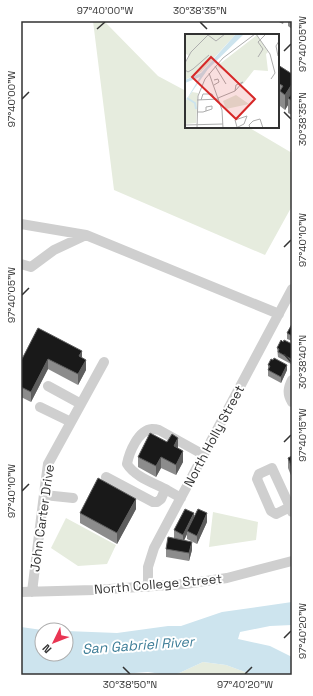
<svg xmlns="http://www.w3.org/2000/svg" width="313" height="696" font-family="'Space Grotesk',sans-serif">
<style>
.green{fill:#e6ecde}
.water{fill:#cde4ee}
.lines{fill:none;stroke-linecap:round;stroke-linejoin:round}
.minor{stroke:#cfcfcf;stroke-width:10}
.wall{fill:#8c8c8c}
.shaded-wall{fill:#5e5e5e}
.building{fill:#191919;stroke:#5e5e5e}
.ticks{fill:none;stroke:#323232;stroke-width:1.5}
.labels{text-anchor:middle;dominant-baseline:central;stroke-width:4;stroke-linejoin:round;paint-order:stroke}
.street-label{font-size:13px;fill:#323232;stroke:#fff}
.water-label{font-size:14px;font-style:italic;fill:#3d7d97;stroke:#fff}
.inset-river{fill:none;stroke:#cde4ee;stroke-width:2}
.inset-road{fill:none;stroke:#adadad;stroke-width:1}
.view{fill:#d62828;fill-opacity:0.15;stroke:#d62828;stroke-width:2}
.inset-edge{fill:none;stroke:#323232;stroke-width:2}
.neatline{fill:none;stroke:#323232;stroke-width:1.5}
.ticks-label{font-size:10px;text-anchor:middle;fill:#323232}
</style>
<rect width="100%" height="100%" fill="#fff"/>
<path class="green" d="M93,21H104L158,76L186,91V127H248L292,153V206L265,255L114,190Z
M213,512L258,522L256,540L209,547Z
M66,518L116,545L107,564L78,566L51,548Z
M203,662L226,665L253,675H175Z"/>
<path class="water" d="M292,602V625L270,626L240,632L238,639L270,646L292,657V675H253L226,665L203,662L175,675H168L148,672L107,675H21V627L42,630V654H66V631L117,633L168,626H181L222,612Z"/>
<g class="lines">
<path class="minor" d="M21,224L86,235L279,314
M21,264L31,267L54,250L86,235
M292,380C288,388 287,394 292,402
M48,386L81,404
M40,407L71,422
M106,477L153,502H157L161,499L164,492L167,490L181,498
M167,490C154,483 135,477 127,464C129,453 138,430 152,429C154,429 156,429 159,430L204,455
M44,495L73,498
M290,507L276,514L271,511L257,479L259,474L272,468L290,507L292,512
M148,587V567L154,548L292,289
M21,592L94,590L185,584L227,578L265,568L292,561
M32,592L45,486L48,464L104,362"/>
</g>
<path class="wall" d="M277,21H284L283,24Z
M287,21H292V29L288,26V22Z
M278,65L292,74V115L288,113V105L285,110L280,106V99L278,98Z
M292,324V341L287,339V333Z
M38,328L82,358L86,370L78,385L48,369L31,402L21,397V361Z
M283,342L292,344V362L291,364L278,357L277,348Z
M273,360L287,370L281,383L268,376V365Z
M178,448L183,462L176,475L161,468L156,477L138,467V457Z
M292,456V478L288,468V458Z
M136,509L117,544L80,523V513Z
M194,518L207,522L197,544L187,539V534L184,540L192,550L189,561L166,557V549L174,538V530Z"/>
<path class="shaded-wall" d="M292,84V99L288,98V105L285,110V95Z
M82,351V361L79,356Z
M292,356V362L291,364V359Z
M48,359V369L31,402V392Z
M86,360V370L78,385V374Z
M287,365V370L281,383V377Z
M178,438V448L174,457V446Z
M183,451V462L176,475V465Z
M161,457V468L156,477V466Z
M136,499V509L117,544V533Z
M194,513V521L187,531V534L183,543V535Z
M207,513V522L197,544V536Z
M192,542V550L189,561V553Z"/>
<path class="building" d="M278,65L292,74V84L285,95L280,91L283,86L278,83Z
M292,93V101L288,98Z
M292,324V336L287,333Z
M38,328L82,351L79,356L86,360L78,374L48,359L31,392L21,387V361Z
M281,340L283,342L284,340L292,344V356L291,359L278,352L279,349L277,348Z
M274,358L287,365L281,377L268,370L270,366L268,365L271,359L273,360Z
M150,433L167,442L172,434L178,438L174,446L183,451L176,465L161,457L156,466L138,457Z
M292,456V468L288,458Z
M98,478L136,499L117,533L80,513Z
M185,509L194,513L183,535L174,530Z
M198,509L207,513L197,536L187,531Z
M168,537L192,542L189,553L166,549Z"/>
<path class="ticks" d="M200,22L207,29M97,29L105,22M284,51L291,44M22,99L29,92M284,112L291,119M284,247L291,240M22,295L29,288M284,354L291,362M284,442L291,435M22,491L29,484M284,638L291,631M123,667L130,674M245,674L252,667"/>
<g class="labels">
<g class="street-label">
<text transform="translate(214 436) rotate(-62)">North Holly Street</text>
<text transform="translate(42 518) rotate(-82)">John Carter Drive</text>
<text transform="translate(158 584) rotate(-5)">North College Street</text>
</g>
<g class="water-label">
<text transform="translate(138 645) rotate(-4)">San Gabriel River</text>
</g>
</g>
<g transform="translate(185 34)">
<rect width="94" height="94" fill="#fff"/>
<path d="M0,0H51L16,38L0,46V30L4,22L0,19ZM72,1L83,18L81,20L83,37L69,36L58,50L32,32ZM7,58L13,59L11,89L0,90V68ZM51,61L64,70L41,75L38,67Z" fill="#e6ecde"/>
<path d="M51,0H59L23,35L0,68L15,43L0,49V46L16,39Z" fill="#cde4ee"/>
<path class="inset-river" d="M2,64L10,69L11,75"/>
<path class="inset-road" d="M71,0L85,20L90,39L86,45M23,1L31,7L40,0M93,22L91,12L94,7M73,23L78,15L73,8L81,0M0,29L6,18L24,0M30,32L41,50M0,36L3,38L8,35L24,21M24,39L37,76L38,94M29,46L33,45L34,48L29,51M33,64L50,57L58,48L51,51L50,57M12,66L34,65M16,66L18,60H27L30,66M12,78H18L27,75V72L21,73V77M0,91L38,90M12,94L13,62L20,45L38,24L70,0M51,94L59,90L62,82L50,86L52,93M65,94L64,91L68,87L75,85L78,94"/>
<path class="view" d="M26,23L70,65L51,85L7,43Z"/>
<rect width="94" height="94" class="inset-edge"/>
</g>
<rect width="313" height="696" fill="none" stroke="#ffffff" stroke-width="44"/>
<g transform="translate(54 642) rotate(227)"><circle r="19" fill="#ffffff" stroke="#adadad"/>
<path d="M0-3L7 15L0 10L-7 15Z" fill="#e93553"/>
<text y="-6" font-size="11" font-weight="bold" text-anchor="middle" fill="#323232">N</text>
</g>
<rect x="22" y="22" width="269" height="652" class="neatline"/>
<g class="ticks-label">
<text x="105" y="14">97°40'00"W</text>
<text x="200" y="14">30°38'35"N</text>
<text transform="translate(302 44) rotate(-90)" y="4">97°40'05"W</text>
<text transform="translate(11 99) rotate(-90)" y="4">97°40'00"W</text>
<text transform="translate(302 119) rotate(-90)" y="4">30°38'35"N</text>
<text transform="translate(302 240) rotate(-90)" y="4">97°40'10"W</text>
<text transform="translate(11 295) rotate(-90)" y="4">97°40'05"W</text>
<text transform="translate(302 362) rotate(-90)" y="4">30°38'40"N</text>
<text transform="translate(302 435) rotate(-90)" y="4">97°40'15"W</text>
<text transform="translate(11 491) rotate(-90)" y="4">97°40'10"W</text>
<text transform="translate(302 631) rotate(-90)" y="4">97°40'20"W</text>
<text x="130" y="688">30°38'50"N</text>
<text x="245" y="688">97°40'20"W</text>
</g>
</svg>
